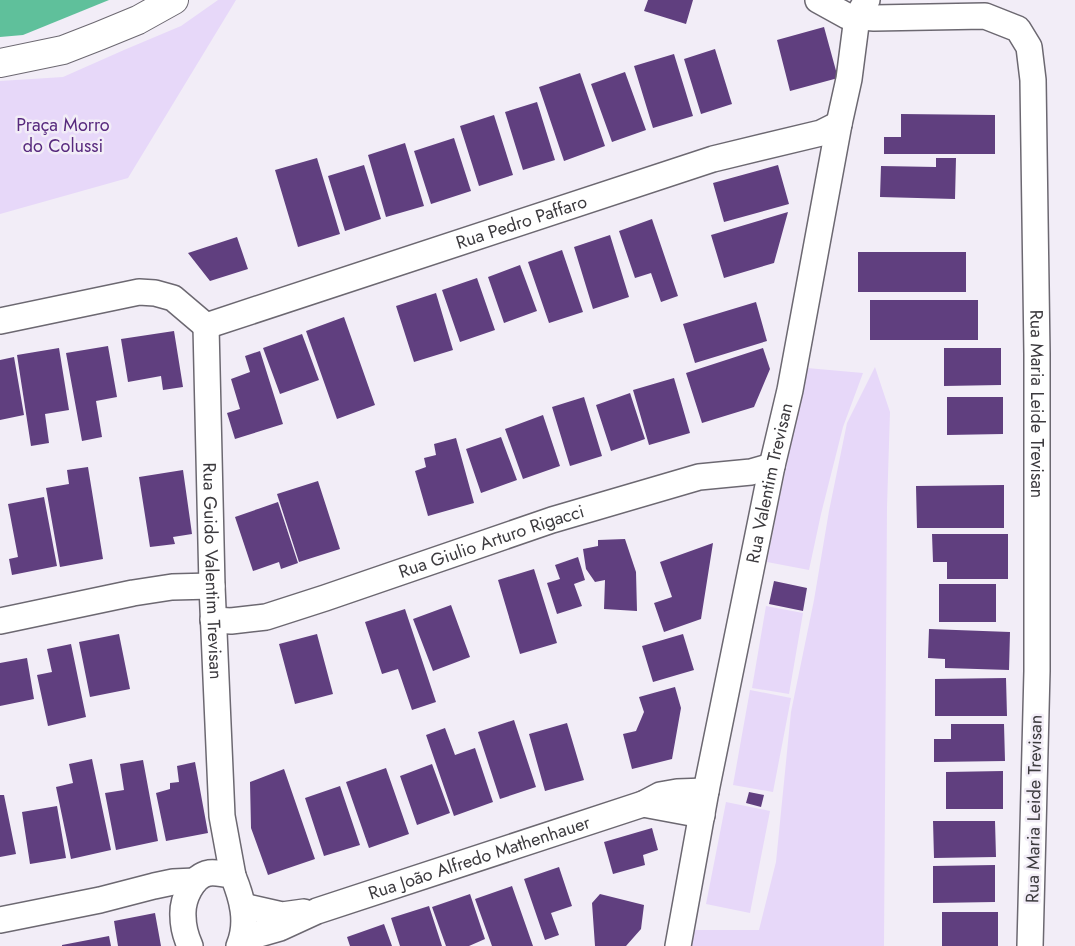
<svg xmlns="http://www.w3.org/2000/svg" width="1075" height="946" font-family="Jost,sans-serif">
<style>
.green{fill:#e7d8f9}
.water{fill:#5fc09b}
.building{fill:#603f7f}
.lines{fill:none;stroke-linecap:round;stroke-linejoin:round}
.street-casing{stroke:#6c6871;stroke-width:28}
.secondary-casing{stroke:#6c6871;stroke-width:30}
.street{stroke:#fff;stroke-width:25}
.secondary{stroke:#fff;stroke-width:28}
.labels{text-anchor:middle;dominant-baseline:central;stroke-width:5;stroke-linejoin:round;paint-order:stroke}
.park-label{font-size:18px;fill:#57297d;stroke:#f2edf7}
.street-label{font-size:18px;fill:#3c3a3e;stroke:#f2edf7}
</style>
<rect width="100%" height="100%" fill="#f2edf7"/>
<path class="green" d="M218,0H236L128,178L0,214V81L63,77L124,50L181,26Z
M875,367L890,412L887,507L884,946H691L695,930H759L776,862L791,712L814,600L829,511L847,423Z
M807,368L863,373L843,427L821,514L809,570L767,562L778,506Z
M766,606L803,613L789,694L752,688Z
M750,690L791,698L773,792L733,785Z
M726,802L770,811L750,913L706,904Z"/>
<path class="water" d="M0,0H109L23,35L0,37Z"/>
<path class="building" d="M648,0H693L686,24L644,11Z
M824,27L838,78L790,91L777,40Z
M715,49L732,104L701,114L684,59Z
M674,54L693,116L653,128L634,66Z
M625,72L646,130L612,142L591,84Z
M580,73L605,146L564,161L539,87Z
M537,102L555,160L523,170L505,112Z
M901,114L995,115V154H884V137H901Z
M494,115L513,175L479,186L460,126Z
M454,138L471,191L431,204L414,151Z
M405,143L424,206L386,217L368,155Z
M317,158L340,234L298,247L275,170Z
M936,158H956L955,199L880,197L881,166L936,167Z
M364,165L381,219L345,231L328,176Z
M778,165L789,204L724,222L713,183Z
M788,212L774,263L724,278L711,235Z
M652,219L678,296L661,302L651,273L635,278L619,231Z
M610,235L629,297L593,309L574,247Z
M237,237L248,269L210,281L188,253Z
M562,250L583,312L549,323L528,262Z
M858,252H966V292H858Z
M520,265L537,311L504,323L488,277Z
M477,278L495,330L460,342L442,290Z
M436,293L453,350L414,362L396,306Z
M870,300H978V340H870Z
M756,302L767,341L695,363L683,324Z
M344,317L375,405L337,419L306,331Z
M174,331L183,387L163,390L161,376L128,382L121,339Z
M302,334L319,380L280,394L263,348Z
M108,346L117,397L96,401L102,437L82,441L66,353Z
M59,348L69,410L45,414L49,443L31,446L17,355Z
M763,348L770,369L754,407L702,423L686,373Z
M944,348H1001V385L944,386Z
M260,351L283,424L235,439L227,413L240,409L231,379L250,372L245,356Z
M14,357L24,415L0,420V360Z
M674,378L690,433L649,445L633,390Z
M630,393L645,439L611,451L596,405Z
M584,397L602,456L570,466L552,407Z
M947,397H1003V434L947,435Z
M543,415L560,466L523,479L505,429Z
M501,437L517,480L481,493L466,449Z
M456,438L474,503L428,516L415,471L426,467L424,458L436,455L434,444Z
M88,467L103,559L60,567L46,488L69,484L67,470Z
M183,470L192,534L173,537L175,544L150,547L139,477Z
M318,481L340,549L299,562L277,494Z
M1004,485V528H917L916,486Z
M44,497L57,566L12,575L9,559L18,557L8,504Z
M278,502L298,563L281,569L279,562L253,571L235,517Z
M932,534H1008V579H947V562H933Z
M625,539L636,572L637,611L604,609L605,580L595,582L586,569L583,549L598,546V540Z
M713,543L701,619L664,632L654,603L672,597L660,562Z
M578,557L585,580L574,584L582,606L557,614L547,583L560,579L555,565Z
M534,569L557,643L520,654L498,580Z
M774,581L807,588L803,611L769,604Z
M939,584H996V622H939Z
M451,605L470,657L433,671L413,619Z
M405,609L436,702L412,710L398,669L382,674L365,622Z
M929,629L1010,632L1009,670L945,668V659L928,658Z
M119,634L130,689L90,697L79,642Z
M317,634L333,694L295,704L279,644Z
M683,634L694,670L653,682L642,646Z
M71,644L86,717L48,726L37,675L52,672L47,649Z
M27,658L34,699L0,706V663Z
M1006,678L1007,716H935V679Z
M675,687L681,708L672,759L632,769L623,734L636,731L644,712L639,697Z
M514,720L536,787L500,799L478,732Z
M567,723L584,780L545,791L529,734Z
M951,724H1004L1005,761L934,762V739H951Z
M445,728L455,755L475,748L493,802L454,816L426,735Z
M92,759L111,850L71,859L56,787L73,783L69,764Z
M143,760L158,841L116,850L105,793L124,790L120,764Z
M195,762L208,833L166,841L156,793L170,789V783L179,782L177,766Z
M432,764L450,813L417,825L400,776Z
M386,768L409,834L369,848L346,782Z
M284,769L315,859L268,875L251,828L250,782Z
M1003,771V809H946V772Z
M340,786L360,845L324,856L305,798Z
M749,792L764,795L761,807L746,803Z
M0,795H4L16,854L0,857Z
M57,806L66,858L30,864L22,812Z
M933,821H995L996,857L934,858Z
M652,828L658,850L643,855L645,865L613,874L604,842Z
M995,865V902L933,903V866Z
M559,867L572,906L551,913L559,935L545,940L524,879Z
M512,886L533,946H492L475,899Z
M470,894L485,939L469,946H446L432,907Z
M600,894L644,905L641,929L626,946H595L592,903Z
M429,906L442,946H400L391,918Z
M942,912H998V946H942Z
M155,913L161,946H118L114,921Z
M384,924L392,946H350L347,937Z
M109,936L111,946H62V945Z"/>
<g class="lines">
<g class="street-casing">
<g id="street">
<path id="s1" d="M818,0L847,16L874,18L985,16L1018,29L1029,47L1033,80L1037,354V671L1030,946"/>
<path d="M0,321L139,292L155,293L173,298L206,326"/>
<path id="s2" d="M206,326L713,159L821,133L839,124"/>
<path id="s3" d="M206,326L212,586L222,816L233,876"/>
<path id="s4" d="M213,620L231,621L266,617L325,598L552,520L699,477L751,472L772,466"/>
<path d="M0,621L133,593L172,587L212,586"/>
<path d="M643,804L702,815"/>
<path d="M243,906L282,915L304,912"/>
<path d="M0,920L100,900L154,886L173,882L195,881"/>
<path id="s5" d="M242,939L280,928L317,911L643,804L660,795L677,792L706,791"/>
<path d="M190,946C186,937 183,926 183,916C182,900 192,876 209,873C217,872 225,874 233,876C242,898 249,922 239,946"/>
<path id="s6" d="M678,946L706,791L772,466L790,390L839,124L849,79L857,17L867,0"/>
</g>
</g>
<g class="secondary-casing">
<path id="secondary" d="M0,63L63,50L99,36L138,20L174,0"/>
</g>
<use href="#street" class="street"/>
<use href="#secondary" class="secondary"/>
</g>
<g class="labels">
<g class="park-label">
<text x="63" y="125">Praça Morro<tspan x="63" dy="21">do Colussi</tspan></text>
</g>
<g class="street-label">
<text stroke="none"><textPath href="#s2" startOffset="332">Rua Pedro Paffaro</textPath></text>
<text stroke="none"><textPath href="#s1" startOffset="585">Rua Maria Leide Trevisan</textPath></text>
<text stroke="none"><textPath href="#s6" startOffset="472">Rua Valentim Trevisan</textPath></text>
<text stroke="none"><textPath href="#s4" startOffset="291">Rua Giulio Arturo Rigacci</textPath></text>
<text stroke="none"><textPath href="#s3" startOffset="245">Rua Guido Valentim Trevisan</textPath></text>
<text transform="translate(1034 809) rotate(-89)">Rua Maria Leide Trevisan</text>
<text stroke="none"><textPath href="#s5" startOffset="251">Rua João Alfredo Mathenhauer</textPath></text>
</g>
</g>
</svg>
